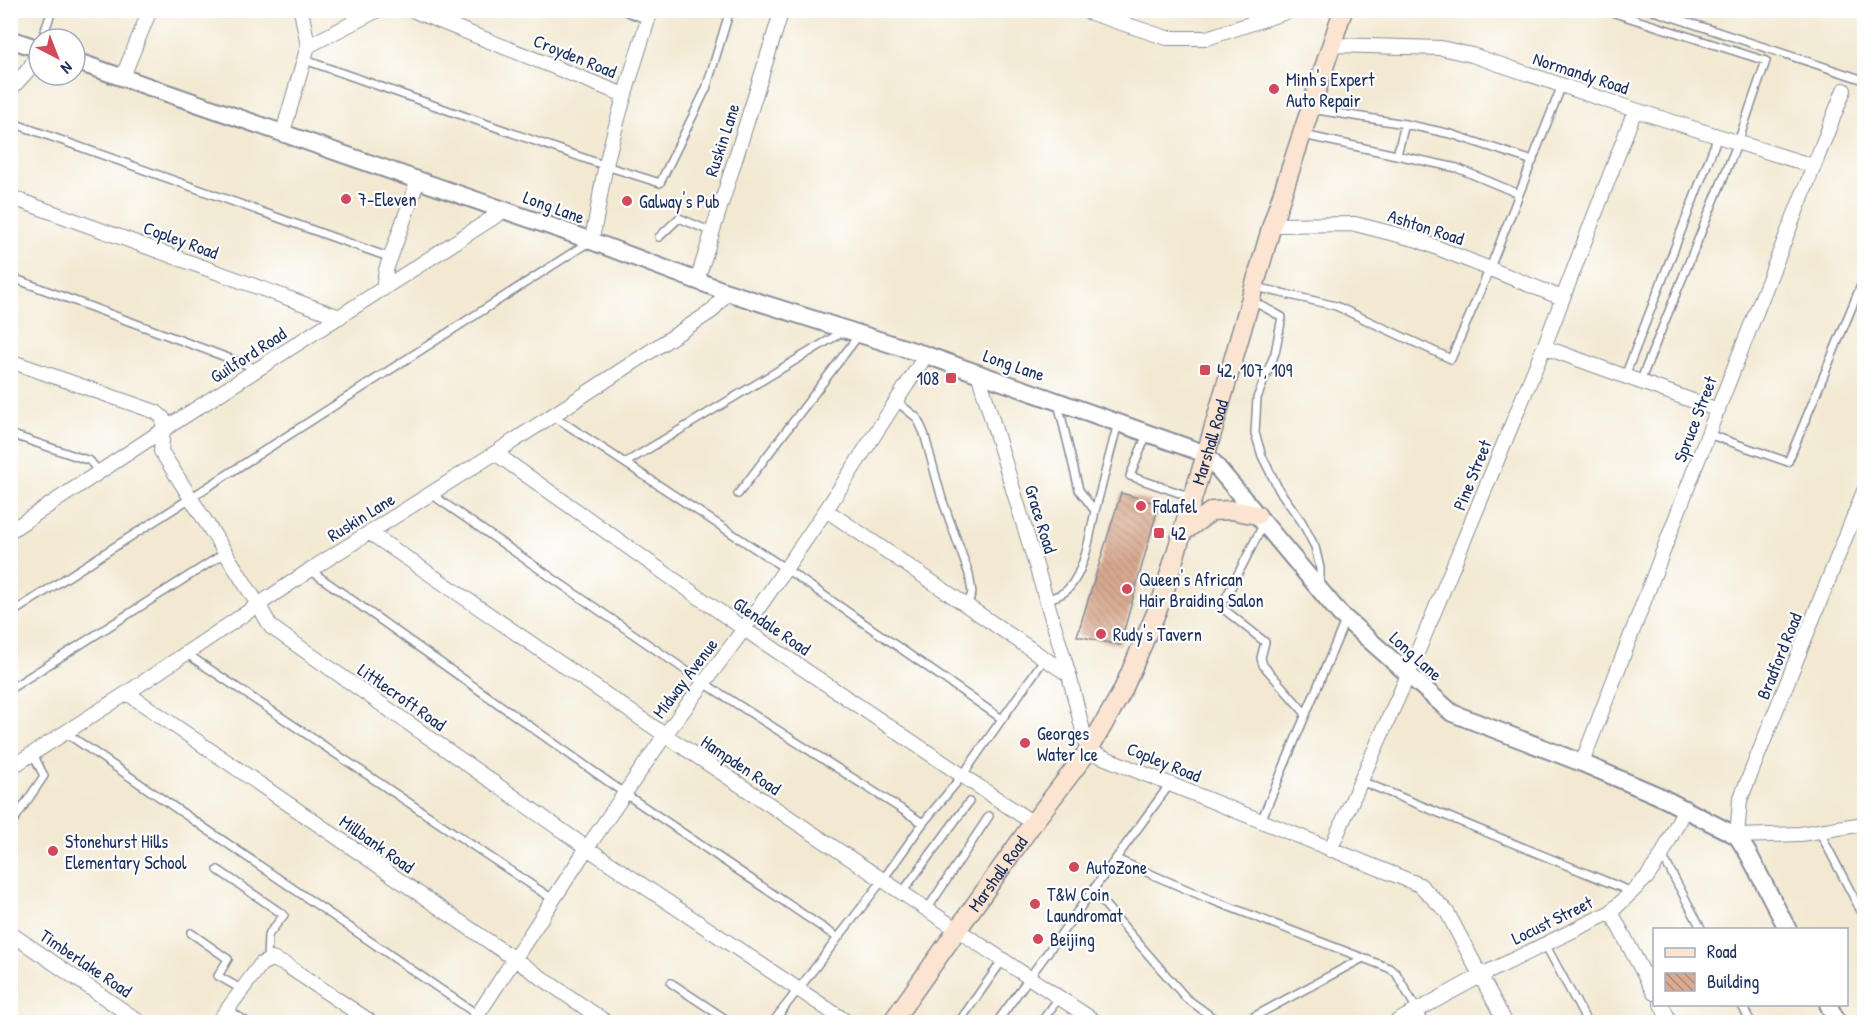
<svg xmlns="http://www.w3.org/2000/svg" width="1875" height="1033" font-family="'Patrick Hand',sans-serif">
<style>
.building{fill:url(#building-back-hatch)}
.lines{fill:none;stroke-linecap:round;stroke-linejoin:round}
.service-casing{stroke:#878c98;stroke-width:10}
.minor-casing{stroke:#878c98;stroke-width:16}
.tertiary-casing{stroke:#878c98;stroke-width:20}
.secondary-casing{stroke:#878c98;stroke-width:21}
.service{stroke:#fff;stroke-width:7}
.minor{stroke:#fff;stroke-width:14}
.tertiary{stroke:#fff;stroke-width:16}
.secondary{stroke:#fce5d0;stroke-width:18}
.poi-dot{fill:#d1495b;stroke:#fff;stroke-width:2}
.labels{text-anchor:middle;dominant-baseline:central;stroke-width:4.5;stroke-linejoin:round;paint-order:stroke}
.street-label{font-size:18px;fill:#1b2f5e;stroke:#fff}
.poi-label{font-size:18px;fill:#1b2f5e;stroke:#fff;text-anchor:start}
</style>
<defs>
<pattern id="building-back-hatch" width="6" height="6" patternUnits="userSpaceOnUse" patternTransform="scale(1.5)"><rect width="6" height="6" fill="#d9aa90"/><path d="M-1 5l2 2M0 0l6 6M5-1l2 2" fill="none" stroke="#af8b79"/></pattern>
</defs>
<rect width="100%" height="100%" fill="#fff"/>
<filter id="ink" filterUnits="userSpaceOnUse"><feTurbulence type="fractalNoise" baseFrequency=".0167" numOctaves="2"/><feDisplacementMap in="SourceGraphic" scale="12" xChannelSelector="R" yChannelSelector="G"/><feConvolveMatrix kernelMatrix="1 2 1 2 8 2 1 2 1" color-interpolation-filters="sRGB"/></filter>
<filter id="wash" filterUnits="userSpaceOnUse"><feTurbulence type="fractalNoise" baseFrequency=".008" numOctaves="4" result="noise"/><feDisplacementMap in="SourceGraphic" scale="24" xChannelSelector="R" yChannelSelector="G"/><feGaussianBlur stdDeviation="1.35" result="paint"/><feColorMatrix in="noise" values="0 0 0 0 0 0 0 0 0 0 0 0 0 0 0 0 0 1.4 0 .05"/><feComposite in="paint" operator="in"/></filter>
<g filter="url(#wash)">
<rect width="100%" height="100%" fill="#f3e9d2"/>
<g id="blocks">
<path class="building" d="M1121,493L1159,504L1120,645L1077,636Z"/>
</g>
</g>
<g filter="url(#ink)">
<use href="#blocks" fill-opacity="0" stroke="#878c98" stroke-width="1.5"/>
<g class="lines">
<g class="service-casing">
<path id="service" d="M622,10L648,20
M1605,10L1766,61L1738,142L1640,382
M1651,10L1864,80
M42,39L52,10
M305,60L606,166L660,183L706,89L730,10
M1311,109L1405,124L1451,134L1533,161
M10,122L391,258
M1303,135L1457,168L1519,194
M1397,155L1405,124
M659,237L679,218L712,232
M10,277L258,369
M1256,287L1336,306L1451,359L1490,268L1562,85
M1251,300L1282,317L1275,353L1257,398L1255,433L1262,456L1279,490L1302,522L1315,547L1320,568V585
M1625,376L1718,136
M896,401L917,418L924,433L942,499L969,574L972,593L967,606
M1058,403L1079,490L1095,511L1118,423
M552,415L786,569L1002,719
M10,434L90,461L99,472
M1147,434L1130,476L1191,497
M1708,434L1788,462L1864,278
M625,463L844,331
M431,494L704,683L923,823
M738,494L859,335
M1263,525L1221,607L1265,642L1261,658L1263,665L1306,714
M310,570L624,793L838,938
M1046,600C1053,597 1063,595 1068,589C1085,571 1090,535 1095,511
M10,614L589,242
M187,654L554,900
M10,689L225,553
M66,733L488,1022
M1361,781L1632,892
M1261,821L1345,621
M10,826L44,776L33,754
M1819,831L1864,917
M1662,855L1702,930
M1116,859L1209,899L1389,968L1396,973L1424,1022
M218,870L284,915L268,935L267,961
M1093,891L1186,998L1219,1022
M901,894L969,802
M926,911L989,816
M191,933L228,959L218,976L243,990
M1545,944L1587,1022
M671,983L730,1022
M1741,1004L1751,1022
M228,1010L247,1022
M10,1018L17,1022
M773,1022L882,881L923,823L962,776L1045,658
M959,1022L1002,961
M997,1022L1170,784
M1041,1022L1059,998
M1244,1022L1363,958"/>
</g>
<g class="minor-casing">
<path id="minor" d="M412,10L624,95
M1082,10L1167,38H1207L1292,10
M1332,45L1441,48L1472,55L1635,110L1813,166
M308,46L378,10
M123,76L150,10
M10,90L30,68L39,49
M283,132L308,46L301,10
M10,197L340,317
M1272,225L1355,224L1418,240L1562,298
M591,241C598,216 600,190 606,165C618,112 635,62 651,10
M697,281L782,10
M383,289L386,270L418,180
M1544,347L1718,410
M10,361L156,412L163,418V430L161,451L259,606L271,627L587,848L847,1022
M978,373L1069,675L1088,751L1420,885L1447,912L1505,1022
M495,453L744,629L1033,823
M1864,491L1740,800L1737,836L1800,834L1864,824
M826,510L1069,675
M10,531L163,430L505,210
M370,533L665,735L1096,1022
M127,693L606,1022
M1582,763L1708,434L1844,90
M10,768L127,693L310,570L495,453L712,311L727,292
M1330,850L1408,675L1544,347L1635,110
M1611,912L1654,993
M10,933L140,1022
M1661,1004L1670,1022
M218,1022L261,964L272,959L286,965L371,1022
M473,1022L587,848L665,735L744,629L826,510L926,355
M1396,1022L1480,976L1611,912L1647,877L1662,855L1685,808"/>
</g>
<g class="tertiary-casing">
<path id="tertiary" d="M10,39L39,49
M75,61L570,233L727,292L926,355L1206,454L1340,614L1452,713L1582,763L1657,795L1737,836L1749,855L1788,930
M1828,1004L1837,1022"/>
</g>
<g class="secondary-casing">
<g id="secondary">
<path d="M1183,532L1212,511L1231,510L1257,515"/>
<path id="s1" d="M892,1022L1033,823L1088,751L1122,692L1162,599L1206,454L1272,225L1343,10"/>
</g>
</g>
<use href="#service" class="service"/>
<use href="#minor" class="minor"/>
<use href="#tertiary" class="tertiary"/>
<use href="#secondary" class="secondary"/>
</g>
</g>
<g class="poi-dot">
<circle cx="1274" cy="89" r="6"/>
<circle cx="346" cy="199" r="6"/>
<circle cx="627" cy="201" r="6"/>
<rect x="1199" y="364" width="12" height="12" rx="3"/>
<rect x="945" y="372" width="12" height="12" rx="3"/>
<circle cx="1141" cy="506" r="6"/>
<rect x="1153" y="527" width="12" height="12" rx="3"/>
<circle cx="1127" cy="589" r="6"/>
<circle cx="1101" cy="634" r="6"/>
<circle cx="1025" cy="743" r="6"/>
<circle cx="53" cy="851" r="6"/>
<circle cx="1074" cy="867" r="6"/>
<circle cx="1035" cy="904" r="6"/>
<circle cx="1038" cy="939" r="6"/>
</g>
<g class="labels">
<g class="street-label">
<text transform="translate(575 56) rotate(22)">Croyden Road</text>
<text transform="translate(1581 73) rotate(18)">Normandy Road</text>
<text transform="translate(722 140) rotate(-72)">Ruskin Lane</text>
<text transform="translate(554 207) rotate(20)">Long Lane</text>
<text transform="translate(1426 227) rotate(18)">Ashton Road</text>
<text transform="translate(181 240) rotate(20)">Copley Road</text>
<text transform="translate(248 355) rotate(-33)">Guilford Road</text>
<text transform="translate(1014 365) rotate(19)">Long Lane</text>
<text transform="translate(1695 419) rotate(-69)">Spruce Street</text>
<text stroke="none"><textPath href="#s1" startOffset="668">Marshall Road</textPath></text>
<text transform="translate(1472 475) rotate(-68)">Pine Street</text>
<text transform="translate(361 517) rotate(-32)">Ruskin Lane</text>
<text transform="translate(1041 519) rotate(73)">Grace Road</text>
<text transform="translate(772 626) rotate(34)">Glendale Road</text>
<text transform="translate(1416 656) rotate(42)">Long Lane</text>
<text transform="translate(1779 656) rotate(-68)">Bradford Road</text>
<text transform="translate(685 678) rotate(-53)">Midway Avenue</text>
<text transform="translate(402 697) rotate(35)">Littlecroft Road</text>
<text transform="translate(1164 762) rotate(22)">Copley Road</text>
<text transform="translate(741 765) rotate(34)">Hampden Road</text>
<text transform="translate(377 844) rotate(35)">Millbank Road</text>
<text stroke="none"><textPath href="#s1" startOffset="182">Marshall Road</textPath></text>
<text transform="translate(1552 920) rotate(-26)">Locust Street</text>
<text transform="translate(86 963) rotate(34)">Timberlake Road</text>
</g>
<g class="poi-label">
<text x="1286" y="79">Minh's Expert<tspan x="1286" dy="21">Auto Repair</tspan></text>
<text x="358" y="199">7-Eleven</text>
<text x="639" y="201">Galway's Pub</text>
<text x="1217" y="370">42, 107, 109</text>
<text x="939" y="378" text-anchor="end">108</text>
<text x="1153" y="506">Falafel</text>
<text x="1171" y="533">42</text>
<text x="1139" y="579">Queen's African<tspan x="1139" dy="21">Hair Braiding Salon</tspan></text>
<text x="1113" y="634">Rudy's Tavern</text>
<text x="1037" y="733">Georges<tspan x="1037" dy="21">Water Ice</tspan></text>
<text x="65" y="841">Stonehurst Hills<tspan x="65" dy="21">Elementary School</tspan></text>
<text x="1086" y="867">AutoZone</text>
<text x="1047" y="894">T&amp;W Coin<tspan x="1047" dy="21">Laundromat</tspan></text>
<text x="1050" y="939">Beijing</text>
</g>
</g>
<rect width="1875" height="1033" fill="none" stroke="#fff" stroke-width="36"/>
<rect x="1653" y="928" width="195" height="78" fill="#ffffff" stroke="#a4acbf" stroke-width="1.5"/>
<rect x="1665" y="948" width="30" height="9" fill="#fce5d0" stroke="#a4acbf" stroke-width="1.5"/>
<text x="1707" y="958" font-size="18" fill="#1b2f5e">Road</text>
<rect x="1665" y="973" width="30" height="18" fill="url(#building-back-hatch)" stroke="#a4acbf" stroke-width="1.5"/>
<text x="1707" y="988" font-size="18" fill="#1b2f5e">Building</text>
<g transform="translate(57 57) rotate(138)"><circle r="28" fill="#ffffff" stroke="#a4acbf" stroke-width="1.5"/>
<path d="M0-4.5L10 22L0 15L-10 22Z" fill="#d1495b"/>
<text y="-9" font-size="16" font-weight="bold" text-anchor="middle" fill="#1b2f5e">N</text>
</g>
</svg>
